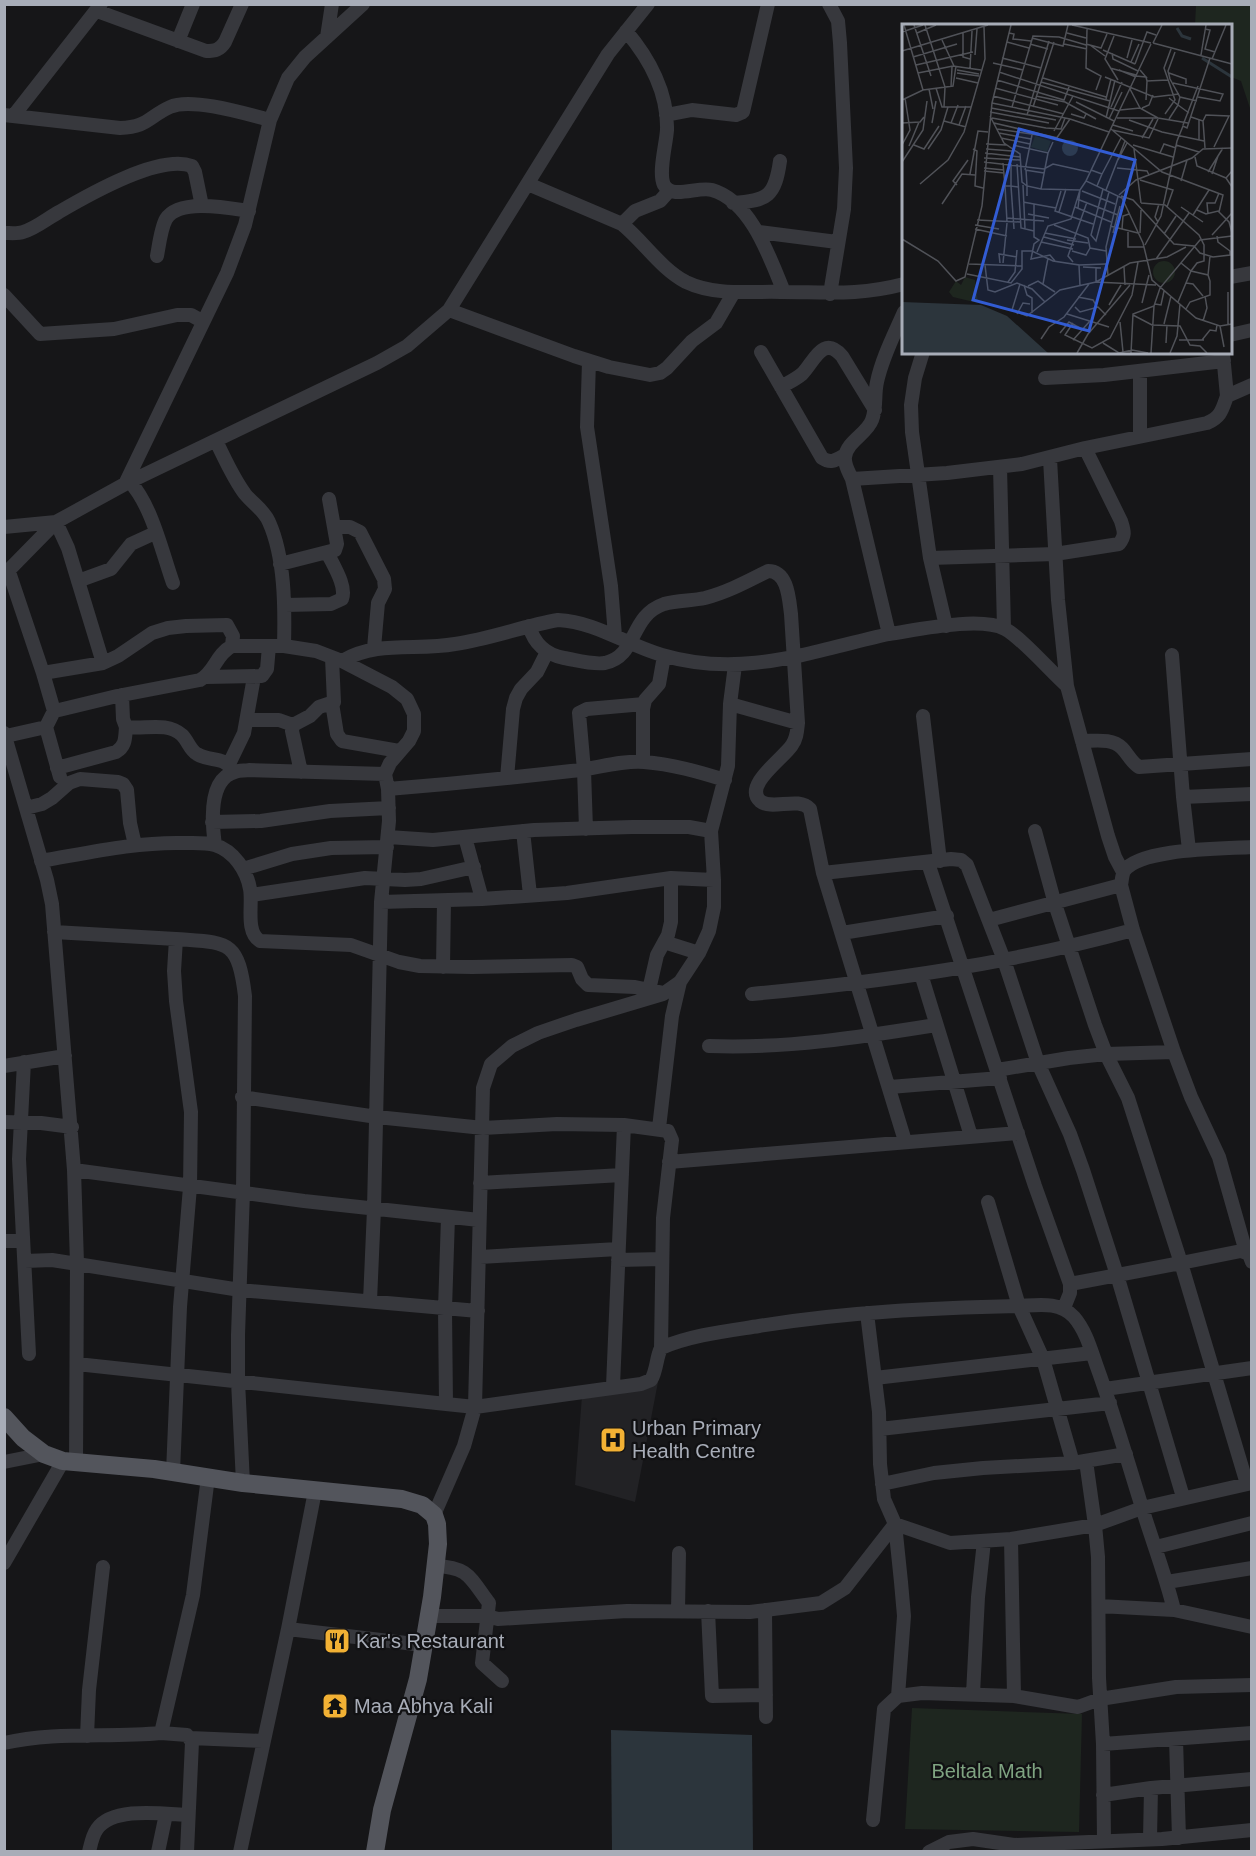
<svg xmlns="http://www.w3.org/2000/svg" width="1256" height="1856" font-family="Arial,sans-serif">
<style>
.built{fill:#222225}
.green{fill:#1e261f}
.water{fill:#2c353c}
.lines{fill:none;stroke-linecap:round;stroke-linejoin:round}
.minor{stroke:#37383d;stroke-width:14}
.major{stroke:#53555c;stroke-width:18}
.labels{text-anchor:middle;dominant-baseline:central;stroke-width:4.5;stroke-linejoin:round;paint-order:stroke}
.poi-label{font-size:20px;fill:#a8adb8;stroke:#111113;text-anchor:start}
.park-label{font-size:20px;fill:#7fa381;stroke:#111113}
.inset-river{fill:none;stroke:#2c353c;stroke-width:3}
.inset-road{fill:none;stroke:#505258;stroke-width:1.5}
.view{fill:#325cd3;fill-opacity:0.15;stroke:#325cd3;stroke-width:3}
.inset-edge{fill:none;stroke:#a8adb8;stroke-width:3}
</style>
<rect width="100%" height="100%" fill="#161618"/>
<path class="built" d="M658,1382L635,1502L575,1485L582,1396Z"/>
<path class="green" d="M1196,5H1251V111L1241,81L1231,77L1230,26L1195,25Z
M912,1708L1082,1714L1079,1832L905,1829Z"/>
<path class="water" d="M611,1730L752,1735L753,1851H612Z"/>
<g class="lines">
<path class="minor" d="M829,4L838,21L840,43L846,168L844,209L830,294
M97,11L206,51C215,51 220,50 225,42L242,4
M626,31C649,58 668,93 667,130C666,145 658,173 664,185C672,200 698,186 712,190C751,201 770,258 784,292
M327,37L332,4
M178,41L193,4
M4,115L120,128C148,127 148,117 170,107C191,97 247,114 270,120
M14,115L101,4
M666,115L692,110L736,115L743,112L768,4
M528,184L622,224C644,242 661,269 686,282C715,296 751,291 781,292C827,292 858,296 904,284
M733,203C768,201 775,196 780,161
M622,224L635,211L660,201L669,191
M759,232L837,242
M4,233C10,233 18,234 23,232C35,229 48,218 59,212C88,195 159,154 192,166L195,172L202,206
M157,256C159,245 161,228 166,219C179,198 229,208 249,211
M1230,277L1252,273
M4,295L40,334L114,329L177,315H191L202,321
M449,310L574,356L609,367L650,375L660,373L667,368L692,341L716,323L734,292
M1230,335L1252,330
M761,352L822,458C831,464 836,460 845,455
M923,352L915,378L911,405L912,432L930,558L946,626
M1223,354L1227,396
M589,361L587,427L611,586L615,636
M1140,371V436
M1045,378L1104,375L1224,361
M781,387C788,383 796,379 802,374C814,362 823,334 842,356L875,410
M216,441C225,459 233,478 245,494C253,504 264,510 269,522C285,558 285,607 284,646L316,651L342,661C378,640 416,651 455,644C490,639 523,626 558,620C597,622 626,645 662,655C743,679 812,651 889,634L852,479C849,472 844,465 845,457C847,441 867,434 872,420C877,407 874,395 877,382C882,358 894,335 904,312
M1050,459L1058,600L1067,686L1108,836L1115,857L1123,872
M1000,467L1004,628
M852,479L947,473L1022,464L1085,448L1207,423C1221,417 1222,410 1227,396L1252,385
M130,482C152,506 162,552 173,583
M125,484L227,273L245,225L270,120L288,78L305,57L363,4
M4,527L56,522L68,548L103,663
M334,527H350L360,532L384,579L385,589L378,603L374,648
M930,558L1055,554L1119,544C1126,535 1124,531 1121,521L1085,448
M280,564L335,550L337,544L329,499
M9,572L43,673L54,711
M4,575L56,522L125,484L377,363L407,346L449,310L608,54L648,4
M78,581L111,569L131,544L155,533
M285,605L331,604L342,599C347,586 333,565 327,552
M529,626C534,643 546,655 564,658C576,660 592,665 605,663C638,656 629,616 664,604C677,600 692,601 705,598C728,592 748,581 768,571C788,571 789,599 791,614L798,723C797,731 797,738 792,745C784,758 743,785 760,801C772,811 798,796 810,809L823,873L905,1141
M889,634C917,630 980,616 1005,629C1022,638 1051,672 1067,686
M1172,655L1183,797L1189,850
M342,661L392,687L407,699L414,714V731L409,741L390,763L385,774L388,789L389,821L381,902L374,1209L370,1301
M43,673L103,663L118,656L152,633L168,628L186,626L227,625L233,636L232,646
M206,677L262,676L267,669L269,646
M122,695L123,719L126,727C144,730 166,721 182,735C188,741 190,750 197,754C211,763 222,754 234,772
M332,703L337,734L342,741L399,751
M730,704L798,723
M923,716L940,861
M247,720H279L293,725
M46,727L60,777
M4,733L47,880L52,904L74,1170L77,1263L76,1463
M6,736L46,727L54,711L59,710L117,696L200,680C215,672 216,654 232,646H284
M1082,741C1096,741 1112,738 1122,748C1128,754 1131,762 1139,767L1252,759
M643,762V709L645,700L659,684L664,656
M229,764L244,733L254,677
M57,768L116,752C126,746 125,738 126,727
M301,772L292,731L293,725L310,716L319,707L334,702L332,658
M507,778L513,709L516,698L521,689L537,672L547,652
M388,789C449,784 510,778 571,771C595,769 620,760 644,762C672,764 699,772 725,780
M1183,797L1252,794
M26,808L42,804L52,798L69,783L80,779L118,782L123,784L127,790L130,823L135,845
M212,822L261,821L330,811L389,808
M586,829L584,770L579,713L587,709L644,704
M523,831L530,895
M1035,831L1055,904L1095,1025L1106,1054L1128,1098L1181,1263L1070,1284
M388,837L433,840L534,830L632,827H689L711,831
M465,837L482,899
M215,845C212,824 208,779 235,772C239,770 245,771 249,770L385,774
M41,861C88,853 135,842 182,843C192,843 205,842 215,845C234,851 247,871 250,889C253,904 245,932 260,941L351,945L399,962L420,966L472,967L572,965L577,967L582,979L588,985L635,987L664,993
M928,863L1035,1186L1070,1284V1293L1064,1308
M243,869L292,854L331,848L387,847
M823,873L951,859L961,860L967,865L1004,960L1038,1063L1070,1134L1083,1170L1117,1275L1183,1497
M1121,885L1133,930L1174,1052L1191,1097L1219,1157L1246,1252
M251,895L365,878L405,880L421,879L474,867
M381,902L482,899L567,893L671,878L714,880
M989,920L1121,885C1122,880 1122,875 1124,871C1140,848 1224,849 1252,847
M54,932L176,939
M842,933L947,916
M664,942L699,953
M443,967L444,901
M921,974L971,1136
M649,990L657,955L668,935L671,922V878
M752,994C881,982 1009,964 1133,930
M709,1046C786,1049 861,1037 936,1025
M24,1062L19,1159L29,1354
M4,1066L65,1056
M997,1070L1069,1058L1106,1054L1174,1052
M890,1087L1000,1078
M242,1097L377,1117L483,1128L557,1124L624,1125L668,1131L672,1140L663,1218L661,1348
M4,1122L41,1123L72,1127
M659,1128L672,1016L680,982
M669,1162L1018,1133
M74,1170L304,1201L479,1220
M480,1183L622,1175
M988,1202L1019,1306C1038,1305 1060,1301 1074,1317C1086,1331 1091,1350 1097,1367C1113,1411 1126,1456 1140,1501C1151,1538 1165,1573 1174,1610L1252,1627
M448,1217L445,1309L446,1404L475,1407L483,1088L491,1064L512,1046L538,1033L576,1020L663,994L680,982L699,953L709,931L714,907V880L711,831L728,766L730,704L735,665
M4,1241H23
M480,1257L618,1249
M618,1260L662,1259
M25,1261L52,1260L240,1290L478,1311
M867,1313L879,1412L880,1464L884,1499L895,1524L901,1582L904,1616L898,1696
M77,1364L446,1404
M875,1378L1092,1353
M613,1386L624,1125
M1105,1389L1252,1368
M880,1429L1110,1403
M1086,1461L1095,1525L1098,1557L1099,1678L1103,1744L1104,1841
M4,1462L44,1454
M173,1472L180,1307L190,1187L191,1112L176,1001L174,971L176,939C228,943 238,939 245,996L243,1192L238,1335V1381L243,1483
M882,1484L934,1473L983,1468L1073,1463L1126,1454
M1247,1484L1181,1263L1241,1251L1249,1254L1252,1262
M315,1491L288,1629L423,1645
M434,1515L464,1446L475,1407L641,1384L651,1380C657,1370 656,1358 661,1348C691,1335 727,1331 759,1326C845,1312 932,1308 1019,1306L1043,1359L1073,1463
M1011,1539L1014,1696
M1156,1547L1252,1523
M4,1563L63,1461
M435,1566C469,1567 470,1578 489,1603L482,1663L502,1681
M1167,1582L1252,1568
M1099,1606L1174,1610
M765,1610L766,1717
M678,1611L679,1553
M708,1611L712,1696L766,1695
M427,1616H487L498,1619L627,1611L750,1612L821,1603L845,1588L895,1524L950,1543L1011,1539L1095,1525L1142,1508L1252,1483
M973,1694L978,1597L984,1541
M87,1736L89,1690L103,1567
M190,1738L263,1741
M1176,1739L1179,1838
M4,1743C56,1731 108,1738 161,1733
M1103,1744L1252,1733
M1103,1795L1151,1788L1252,1779
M873,1820L884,1709L898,1696L922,1693L1014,1696L1078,1707L1100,1699L1176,1687L1252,1685
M1150,1839L1151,1788
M89,1852C91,1844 92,1836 97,1829C113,1806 164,1814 188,1815
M158,1852L166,1814
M187,1852L192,1742L187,1735L161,1733L193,1595L208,1477
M240,1852L288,1629
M929,1852L949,1842L973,1839L1014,1845L1162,1839L1252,1830"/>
<path class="major" d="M4,1417L23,1438L44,1454L63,1461L154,1469L243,1483L402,1499L422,1505L434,1515L437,1524L438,1544L432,1597L418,1679L382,1810L375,1852"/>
</g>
<defs>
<g id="hospital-square" transform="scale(1.35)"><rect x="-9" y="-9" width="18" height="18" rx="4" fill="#f2b134" stroke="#111113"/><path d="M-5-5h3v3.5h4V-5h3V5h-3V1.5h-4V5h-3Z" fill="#111"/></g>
<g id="restaurant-square" transform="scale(1.35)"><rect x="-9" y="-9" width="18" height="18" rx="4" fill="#f2b134" stroke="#111113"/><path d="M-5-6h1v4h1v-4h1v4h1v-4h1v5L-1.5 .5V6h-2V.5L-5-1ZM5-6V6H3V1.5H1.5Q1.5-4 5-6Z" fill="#111"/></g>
<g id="temple-square" transform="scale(1.35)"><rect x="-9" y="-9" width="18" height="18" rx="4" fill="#f2b134" stroke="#111113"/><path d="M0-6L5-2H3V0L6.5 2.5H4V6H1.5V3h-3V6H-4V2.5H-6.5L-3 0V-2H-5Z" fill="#111"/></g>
</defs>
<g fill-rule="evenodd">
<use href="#hospital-square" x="613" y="1440"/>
<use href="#restaurant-square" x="337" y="1641"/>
<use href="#temple-square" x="335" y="1706"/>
</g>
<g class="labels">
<g class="poi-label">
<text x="632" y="1428">Urban Primary<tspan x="632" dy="23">Health Centre</tspan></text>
<text x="356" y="1641">Kar's Restaurant</text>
<text x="354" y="1706">Maa Abhya Kali</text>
</g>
<g class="park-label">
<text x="987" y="1771">Beltala Math</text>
</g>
</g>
<g transform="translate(902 24)">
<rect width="330" height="330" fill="#161618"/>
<path d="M133,112L149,117L145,128L129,123ZM251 248a11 11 0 1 1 22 0a11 11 0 1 1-22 0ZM63,253L73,256L76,279L51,273L47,268L54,257L59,261Z" fill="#1e261f"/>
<path d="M160 124a8 8 0 1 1 16 0a8 8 0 1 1-16 0ZM0,278L79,281L105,292L146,329H0Z" fill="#2c353c"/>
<path class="inset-river" d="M275,4L280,12L289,15M300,34L330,53"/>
<path class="inset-road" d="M2,1L21,66M12,1L29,52M23,1L43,63L42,83M170,1L249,19M185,5L184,44L199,52L194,66M303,5L308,6L303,25L313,28M0,8L21,1M15,9L34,1M61,9V33L68,35M107,9L112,10L111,15L129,17M165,9L184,14M212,12L203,35L216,56M130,14L161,22L166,1M40,16L52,42M105,18L127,24M251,19L330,40M251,19L260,1M128,20L146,25M162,20L185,25M184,20L199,24L205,10M249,20L184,157L220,174L241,219L250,256L294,294L318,302L330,300M188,21L203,32M201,26L233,40M0,27L86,1M273,28L266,47L268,55L278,73L295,77M210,29L211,35L236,47M73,31L75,5M299,31L304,1M11,33L55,20M100,34L139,44M225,34L230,16M310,35L324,1M229,38L237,20M91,39L121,46M233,40L245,8L254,11M14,41L71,28M68,44L70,7M208,44L234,51M55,46L77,50M217,46L234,53M97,48L217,87M16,49L51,42L79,46M55,49L77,52M267,49L284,55V60M234,52L244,53L238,46M203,53L252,73L277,70M244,53L245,57L266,56M54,54L76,59M141,54L204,73M95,56L162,76L167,63M139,58L208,77M271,59L321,70L318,77L296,73M49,63L50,43M34,64L40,83H69M93,64L156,81M27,65L31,85M228,65L238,84M91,72L162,90M134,72L163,78L194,95M267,74L276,81L278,73M204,75L209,55M0,76L21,66L51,62L54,42M244,76L245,57M174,78L212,97M90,79L168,95L207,108M110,83L131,12L157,13L184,21M131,83L152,18M209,83L220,58M89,84L154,96M240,84L247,81L251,71M218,86L238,84L256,94L286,99M88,88L147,99M169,90L182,94L184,90M263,90L273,76L262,44L269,25M125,91L147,17M88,92L102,119L118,130L120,158L125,162V172M289,93L301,97L303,124M90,94L144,104M204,94L213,56M215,94H255M207,95L220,68M267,95L276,81L287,89M227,96L260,108L302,117M42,97L64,103M301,97L304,91L327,92L312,123M0,99L18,98L22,93M30,99L34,77M49,99L56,81M92,99L156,114M57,101L64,82M211,101L231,107M281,101L296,62M144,104L159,105L163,94M95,105L149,113M209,105L260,148L321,171L317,188M210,106L247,114L256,95M152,107L171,72M97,109L129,115M99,114L128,120M240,114L251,95M154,115L168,95M297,116V96M84,120L104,121M0,121L8,106L3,74M12,121L22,125L37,102M111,121L146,129L151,118M231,121L271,133M274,121L297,128M7,122L17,98M26,125L39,106L46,83M71,125L75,127L73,162L81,164M84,125L110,127M232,125L239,179M83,129L118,133M258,129L262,120L274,124M293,133L295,142L324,154M82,134L118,136M216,136L225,119M0,138L21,106L25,77M82,138L142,145L151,140L187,148M101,139L103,162H109V140M115,140L119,204L132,207M82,144L102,146M215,144L245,147L247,151M123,146L130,111M123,146L142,149M124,146L125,162L139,165L178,166L184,157M189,146L200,150L195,162M82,147L102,149M330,147L324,154L330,163M306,148L321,124M68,150L76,107L86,108M200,150L219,114M310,150L316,132M238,156L271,166L265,183M279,157L285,136M18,160L46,136L62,108L83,35L82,3M55,161L51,157L66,136M103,161L105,198M121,161L123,205M139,165L146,129M201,165L189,211L194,217L207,168M204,166L223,117M159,167L153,187L191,200M180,167L213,180M217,171L234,156L290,134L301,125L330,124M219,172L231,176L272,220L292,222L298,229L311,233L328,231V227L316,218L315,212M175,175L216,191M121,178L154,184M239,179L263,181L297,211L302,221V237L295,239L289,247L276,278M40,180L60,150L73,151M132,180V213L137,216L132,220L129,235L148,231L153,237M173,183L209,198M279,183L301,198M176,184L178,166M295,186L304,190L316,187L327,198L330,209M157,188L164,165M126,190L147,194M306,190L305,179H313L317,169M291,191L307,166M105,194L142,197M75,196L118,198M256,198L253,193L257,180M73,201L97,205M152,201L186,214L188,224L204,227M208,202L236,209M73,205L105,212M112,205L109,162L116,163M220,205L221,192L227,190M226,208V223H242M143,209L174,215M211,209L218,182M238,209L239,186M262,210L274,192M310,211L330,189M142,213L172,221M0,215L36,237L54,257L63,253L80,182L90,79L109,1M165,216L186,219M139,218L171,225M243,221L259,192L275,117L281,102L285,104L308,34M170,227L184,231L188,224M135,228L146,202L169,195L178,166M254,235L287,189M171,238L166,232L185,178M98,239L97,230L115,233M101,239L105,199M279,239L289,247L306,251L308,257V271L288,278L284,285M67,240L120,242M83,241L86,266L93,268L115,259L130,265L143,278M177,241L204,240M181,243L199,244M222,243L223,261M194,244V258L254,261M65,250L109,259L120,245V227H130L151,237L177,241L178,262M306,251L308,232M206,252L204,223L216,172M106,258L113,248L115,226M284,259L291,260L301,272M118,260L110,286L125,292L158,266L194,258L228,239L265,233L284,223M141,260L146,234M122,261L125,271L130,274V289M126,262L136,257L153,268M326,268V300M176,273L191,276L195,283M240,279L247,251M253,280L259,281L262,267M207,281L219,261M173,283L178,288L196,283L204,291M115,290L121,279L128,280M165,290L207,303M231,291L250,301L278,302L288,321L298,322L305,329M301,297L305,284L303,272M218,298L221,328M171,299L163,311L190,324L208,314L230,271L236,238M262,300L269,272M318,302L322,323M158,309L167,298L178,304M139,315L147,303L162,293L187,260M171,316L188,297M277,316H302M300,316L308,306L314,307L315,301M201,319L217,329L230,326L246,329M264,319L265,301M175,329L186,310L228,261M229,329L231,290L252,282L258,264L298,216L330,212M249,329L252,282M268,329L275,312L278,280"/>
<path class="view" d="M117,105L233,136L187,307L71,276Z"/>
<rect width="330" height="330" class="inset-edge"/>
</g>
<rect width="1256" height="1856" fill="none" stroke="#a8adb8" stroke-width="12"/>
</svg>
